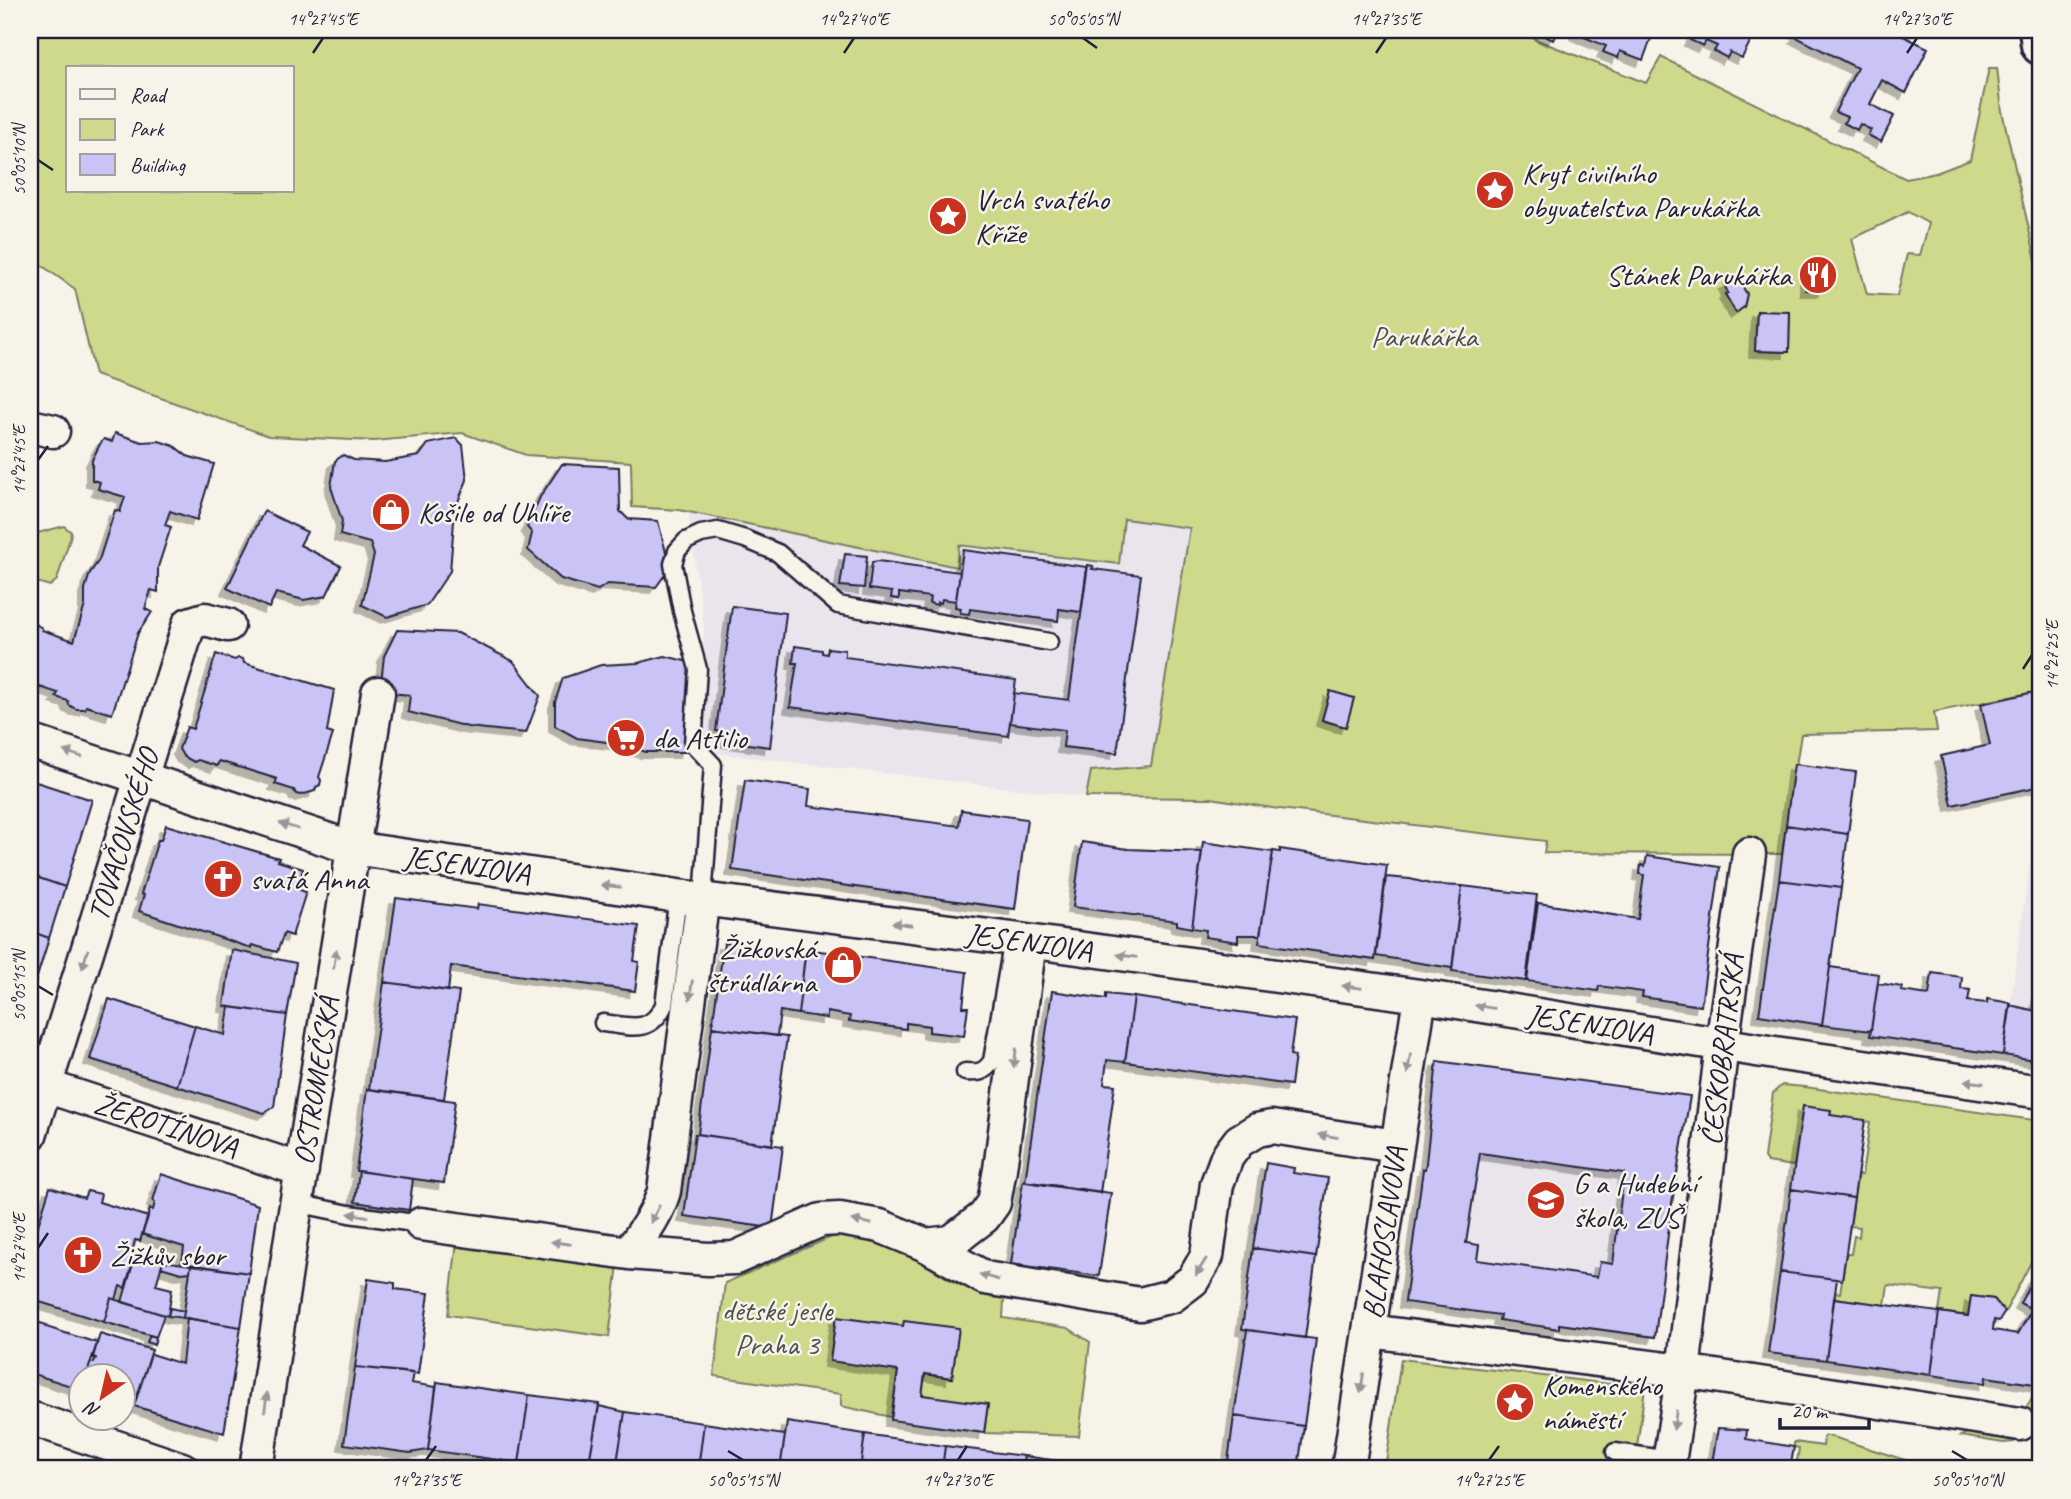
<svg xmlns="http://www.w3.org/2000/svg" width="2071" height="1499" font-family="Caveat,sans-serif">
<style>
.built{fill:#eae5ec}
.green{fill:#ced98c;stroke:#787e64;stroke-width:2;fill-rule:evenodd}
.building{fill:#cac4f6;stroke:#22223b;stroke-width:2;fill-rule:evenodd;filter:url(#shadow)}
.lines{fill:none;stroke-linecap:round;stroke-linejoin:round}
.lane-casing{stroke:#22223b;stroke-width:21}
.street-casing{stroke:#22223b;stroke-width:37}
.secondary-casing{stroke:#22223b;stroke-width:44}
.lane{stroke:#f7f3e8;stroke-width:16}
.street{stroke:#f7f3e8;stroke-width:32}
.secondary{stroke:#f7f3e8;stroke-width:38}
.oneway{fill:#97959a}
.ticks{fill:none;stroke:#22223b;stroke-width:2.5}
.labels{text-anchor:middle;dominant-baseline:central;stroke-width:5;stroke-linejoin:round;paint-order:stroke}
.poi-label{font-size:30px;fill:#22223b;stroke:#f7f3e8;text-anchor:start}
.park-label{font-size:30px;fill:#4d504f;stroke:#f7f3e8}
.street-label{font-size:30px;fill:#22223b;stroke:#f7f3e8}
.neatline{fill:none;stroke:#22223b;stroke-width:2.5}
.ticks-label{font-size:18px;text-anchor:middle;fill:#22223b}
</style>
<defs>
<filter id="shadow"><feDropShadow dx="-6" dy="6" stdDeviation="0" flood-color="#0004"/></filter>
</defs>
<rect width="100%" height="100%" fill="#f7f3e8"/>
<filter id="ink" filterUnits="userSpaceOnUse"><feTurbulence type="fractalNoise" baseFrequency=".0143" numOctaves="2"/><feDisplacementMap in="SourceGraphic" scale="14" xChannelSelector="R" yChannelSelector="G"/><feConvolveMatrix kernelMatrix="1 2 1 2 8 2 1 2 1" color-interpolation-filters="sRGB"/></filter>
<g filter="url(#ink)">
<path class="built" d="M659,301L1191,528L1151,767L1092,771L1086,797L697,751L704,627Z
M2041,825V1061L2003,1055L2032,849L2038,826Z
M1437,1061L1690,1096L1672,1203L1655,1337L1560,1324L1559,1329L1499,1320V1315L1405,1302L1423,1169H1425L1426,1163Z"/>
<path class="green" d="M30,30H1518L1537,40L1646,83L1661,57L1906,179L1936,173L1970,160L1989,68H1997L2002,111L2041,282V691L1934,712L1937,731L1801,734L1782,854L1544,853L1546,841L1272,808L1211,798L1086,797L1091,771L1151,766L1190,528L1124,519L1119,564L959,545L957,567L679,510L632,507L631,462L526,455L462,433L374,441L269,436L95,375L75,289L30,257ZM68,68H292V191H68ZM1908,212L1929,224L1920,255L1907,254L1897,296L1867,294L1852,239ZM1806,272H1824V290H1806ZM1730,282L1742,286L1747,294L1744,307L1736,312L1725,294L1728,293L1725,284ZM1757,312L1790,313L1789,352L1755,351ZM1330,692L1354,698L1345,727L1322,720Z
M64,526L71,532L70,538L57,580L50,586L30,580V535Z
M1782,1085L1805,1087L2041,1121V1243L2005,1312L1994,1299L1971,1296L1968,1316L1939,1312L1942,1292L1888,1285L1885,1305L1834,1298L1835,1292L1840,1293L1846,1254H1851L1854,1236L1859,1237L1860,1227L1850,1226L1857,1175H1862L1870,1122L1830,1115V1110L1803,1107L1794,1166L1767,1162L1764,1157L1773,1093Z
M847,1233C888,1236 918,1261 952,1281C968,1290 986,1294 1004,1299L1003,1318L1068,1328L1090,1342L1079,1436L984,1433L988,1404L922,1395L925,1374L952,1378L958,1328L904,1321L903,1326L836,1317L830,1361L898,1371L891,1417L841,1406V1394L714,1376L725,1283L834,1236Z
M457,1242L618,1264L609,1337L448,1315Z
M1401,1359L1645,1388L1634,1469H1385Z
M2038,1385H2041V1401L2014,1442L2003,1443L1961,1436C2000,1416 2020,1432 2038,1385Z
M1824,1436H1830L1930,1468L1796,1469L1799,1448L1794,1447V1442L1823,1446Z"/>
<path class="building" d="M1543,30H1558L1553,40L1541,34Z
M1577,30H1587L1584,37L1576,33Z
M1587,30H1654L1643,60L1620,51L1618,58L1603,52L1606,46L1584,37Z
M1695,30H1756L1742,58L1730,52L1727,58L1714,51L1717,46L1706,41L1703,46L1690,40Z
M1793,30H1891L1928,48L1906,93L1882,80L1870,104L1894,116L1881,142L1868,135L1871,130L1860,124L1857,130L1844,123L1847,117L1835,112L1857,68L1796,37L1799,33Z
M1806,272H1824V290H1806Z
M1730,282L1742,286L1747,294L1744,307L1736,313L1725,294L1728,293L1724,284Z
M1757,311L1790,312L1789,352L1755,351Z
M115,433L142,442L159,441L174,446L187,456L214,464L197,520L170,511L165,525L171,527L158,567V592L151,590L145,609L152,612L138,633L112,714L86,706L85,709H76L69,705L68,701L56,697L58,693L40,687L39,691L30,688V621L42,628V630L74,641L85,605V589L90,573L99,560L115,510L120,512L125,497L98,489L100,482L92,480V460L100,444L104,439L112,442Z
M456,438L463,445L467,480L455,509L450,571L427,605L387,617L362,605L374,555L370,543L340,535L342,521L331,487L335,461L343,455L354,460L385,462L419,456L428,444Z
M562,464L619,467L620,511L628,519L658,521L670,568L656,587L607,584L598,590L561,579L528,550L532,533L527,527L540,497Z
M264,511L307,532L300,545L341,566L326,596L304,600L276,593L269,608L227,588Z
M963,550L1087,567L1081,612L1059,609L1058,621L970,609L969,614L960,613L961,608L955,607Z
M845,554L867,556L864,588L840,586Z
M878,561L960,572L956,601L942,599L941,603L937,602V605L929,603L930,597L899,593V599L891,598L892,592L869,589L872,562Z
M1088,565L1093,566L1092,569L1141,575L1117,753L1063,747L1065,730L1010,723L1014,693L1069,700Z
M732,606L786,613L770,747L727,741L728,732L716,731Z
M397,630L458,633L513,661L540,696L526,733L468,727L408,712L410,695L380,692L384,656Z
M795,646L822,650V653L827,654L828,648L845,650V657L1016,680L1008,736L790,707L797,663H793Z
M216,654L235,660L238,658L243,659L244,663L334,690L327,732L333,734L319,777L321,780L320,785L316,787L315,791L301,795L296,794L294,790L275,784L277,779L219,761L217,766L198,760L194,762L183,756L179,749L187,727L193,729Z
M665,656L693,663L689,732L685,752H646L621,744L577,738L555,726V702L563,678L601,665L638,663Z
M1330,691L1354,698L1346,727L1322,720Z
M2034,692L2041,726V786L1952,805L1941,756L1990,745L1981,704Z
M1794,764L1856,772L1848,834L1786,825Z
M30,780L92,800L65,887L30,875Z
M745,780L810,789L808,806L959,826L961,810L1027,819L1015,909L732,870Z
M166,825L279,858L278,861L303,869L297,889L306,892L292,936L284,933L277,952L252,945L251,948L139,911L144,895L141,894L158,840H161Z
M1786,825L1848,834L1841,888L1779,880Z
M1082,842L1128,849L1202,852L1192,928L1177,925V921L1073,907Z
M1203,842L1273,852L1260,935H1238V942L1205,937L1206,930L1192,928Z
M1280,849L1387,865L1375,960L1259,943L1273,851L1280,852Z
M1647,856L1720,867L1701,1006L1642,997L1643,992L1599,986L1598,991L1527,981L1538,903L1638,919L1644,875L1640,874L1641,865L1645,866Z
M30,875L65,887L49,938L30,931Z
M1386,877L1410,879L1434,885L1462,886L1452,968L1376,956Z
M1779,880L1841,888L1822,1025L1759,1015Z
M1462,886L1537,895L1526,981L1452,971Z
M396,898L477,909L478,904L639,926L634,961L639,962L635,991L451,966L448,991L384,982Z
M30,931L49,938L30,1000Z
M724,943L805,955L798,1014L780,1011L777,1036L712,1027Z
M806,949L967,972L963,1007H968L964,1036L929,1032V1026L906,1023V1029L849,1021L850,1016L827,1012V1018L798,1014Z
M232,950L296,963L287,1015L224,1006Z
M1830,967L1879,974L1871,1031L1822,1025Z
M1932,973L1962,977L1961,989L1970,990L1968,1001L1987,1003V999L2011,1003L2003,1055L1870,1036L1878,983L1902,987L1901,991L1929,995Z
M2041,978V1061L2003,1055L2010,1005L2036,1011Z
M384,982L459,992L444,1099L369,1089Z
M1052,991L1106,999V994L1134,997L1125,1062L1107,1060L1104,1084L1115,1085L1100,1193L1025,1182Z
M1134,997L1295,1020L1290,1055L1295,1056L1291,1085L1125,1062Z
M109,999L195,1026L177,1086L90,1059Z
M229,1007L287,1015L274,1107L264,1113L177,1086L195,1026L225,1035Z
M712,1027L787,1037L772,1145L698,1134Z
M1437,1061L1690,1096L1672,1203L1655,1337L1559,1324V1329L1499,1320L1500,1315L1405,1302L1423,1169H1425L1426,1163ZM1480,1153L1624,1173L1613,1264L1600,1262L1597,1277L1477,1260L1479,1245L1466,1243Z
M367,1089L455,1101L444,1183L356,1171Z
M1803,1106L1831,1110L1830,1115L1865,1120L1854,1198L1791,1189Z
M695,1134L783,1146L772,1228L684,1216Z
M1266,1163L1294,1168L1293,1173L1328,1178L1316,1257L1253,1248Z
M359,1171L413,1179L409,1210L355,1202Z
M161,1174L258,1205L249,1273L182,1263L184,1247L142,1234L150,1209L153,1210L155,1202L153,1201Z
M1023,1181L1111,1193L1099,1276L1011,1264Z
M50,1187L84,1198L87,1191L101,1194L99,1202L148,1217L140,1241L135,1240L132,1252L136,1254L125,1288L120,1286L116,1300L111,1298L104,1322L30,1299V1251Z
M1791,1189L1854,1198L1842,1280L1780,1272Z
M1253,1248L1316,1257L1305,1338L1242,1329Z
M135,1257L163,1261L156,1285L172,1289L168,1316L122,1302Z
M163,1261L191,1265L190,1272L181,1273L161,1267Z
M2041,1264V1314L2020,1303Z
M191,1265L249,1273L241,1327L183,1318Z
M1780,1272L1837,1279L1826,1360L1768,1353Z
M368,1279L395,1283V1289L429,1293L418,1374L355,1367Z
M1971,1296L1994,1299L2005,1312L1999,1321L1994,1320L1993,1330L2018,1334L2032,1309L2041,1314V1385L1986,1377L1985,1383L1931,1375L1939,1312L1968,1316Z
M111,1298L164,1315L156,1337L104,1322Z
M1834,1298L1939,1312L1931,1375L1826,1360Z
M170,1308L184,1311L183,1318L168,1316Z
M836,1317L903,1326L904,1321L959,1328L952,1378L925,1374L922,1395L988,1404L984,1433L891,1420L898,1371L830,1361Z
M187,1318L241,1327L224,1433L134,1406L151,1354L182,1364Z
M30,1320L47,1325L46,1327L97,1343L86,1376H80V1389L30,1373Z
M1247,1330L1316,1339L1304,1426L1234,1416Z
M100,1334L152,1350L134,1406L122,1402V1376H86L91,1362L94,1363L96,1358L93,1357Z
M150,1335L156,1337L154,1345L147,1342Z
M355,1367L413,1373L411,1383L436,1387L428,1450L410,1453L344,1444Z
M437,1382L529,1395L519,1463L428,1450Z
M529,1395L599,1404L588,1469H567L519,1463Z
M599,1406L625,1412L616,1469H588Z
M625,1412L704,1423L698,1469H616Z
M1234,1416L1304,1426L1298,1469H1227Z
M787,1422L865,1434L860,1469H780Z
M704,1423L785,1435L780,1469H698Z
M1718,1428L1747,1430L1746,1439L1794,1447L1790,1469H1705L1706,1462L1712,1463Z
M865,1434L945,1446L942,1469H860Z
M945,1446L1024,1456L1022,1469H942Z
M1024,1456L1099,1467L1100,1469H1022Z"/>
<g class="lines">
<g class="lane-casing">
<path id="lane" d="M703,898L713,765L693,744L698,669L682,611L673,564L677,551L686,541L701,534L718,531L745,539L778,553L838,605L1049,642
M603,1023C630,1026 650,1035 664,1005L678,896
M965,1072C978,1073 984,1073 992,1061L1013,939
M296,1203L349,1214L421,1224
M1615,1452L1670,1460"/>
</g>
<g class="street-casing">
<path id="street" d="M30,426L53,431
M30,741L353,848L678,896L1013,939L1420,996L1775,1053L2041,1092
M30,1081L302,1170
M30,1135L189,624L205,619L228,625
M421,1224L629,1253L708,1259L735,1258L821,1220L840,1219L880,1226L926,1245L985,1278L1140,1304L1172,1296L1193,1280L1207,1256L1217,1184L1227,1157L1239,1141L1257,1130L1272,1127L1396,1146
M926,1245L951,1242L984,1217L994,1203L1000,1169L1030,942
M629,1253C643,1233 657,1215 664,1191L703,898
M1369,1331L1683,1371L2020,1424
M30,1418L182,1469
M256,1469L294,1218L378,693
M1348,1469L1420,996
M1668,1469L1683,1371L1722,1045L1749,854"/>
</g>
<g class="secondary-casing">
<path id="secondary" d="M2039,30L2041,45"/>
</g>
<use href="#lane" class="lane"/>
<use href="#street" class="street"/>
<use href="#secondary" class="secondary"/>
</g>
<defs><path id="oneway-solid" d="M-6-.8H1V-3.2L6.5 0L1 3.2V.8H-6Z" transform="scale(1.75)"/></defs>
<g class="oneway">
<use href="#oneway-solid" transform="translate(73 754) rotate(-162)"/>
<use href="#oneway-solid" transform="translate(289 826) rotate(-162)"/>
<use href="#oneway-solid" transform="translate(611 886) rotate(-172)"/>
<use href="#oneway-solid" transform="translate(902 924) rotate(-172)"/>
<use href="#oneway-solid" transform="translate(1127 956) rotate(-172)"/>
<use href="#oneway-solid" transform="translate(85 959) rotate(107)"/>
<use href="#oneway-solid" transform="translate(335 959) rotate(-81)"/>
<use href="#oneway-solid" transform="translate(1352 987) rotate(-172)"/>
<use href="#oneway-solid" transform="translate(691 990) rotate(98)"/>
<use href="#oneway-solid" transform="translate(1485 1007) rotate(-171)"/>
<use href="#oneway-solid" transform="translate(1015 1058) rotate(98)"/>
<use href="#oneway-solid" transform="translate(1409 1064) rotate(99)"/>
<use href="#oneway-solid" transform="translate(1974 1082) rotate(-172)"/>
<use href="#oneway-solid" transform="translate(1328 1136) rotate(-171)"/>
<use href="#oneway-solid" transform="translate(655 1214) rotate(117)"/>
<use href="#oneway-solid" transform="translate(358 1215) rotate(-171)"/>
<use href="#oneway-solid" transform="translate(862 1222) rotate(-169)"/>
<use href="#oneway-solid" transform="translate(561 1243) rotate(-172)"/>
<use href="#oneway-solid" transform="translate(1201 1267) rotate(122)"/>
<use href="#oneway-solid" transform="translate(989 1277) rotate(-163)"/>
<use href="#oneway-solid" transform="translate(1362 1383) rotate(99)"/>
<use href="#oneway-solid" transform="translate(266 1402) rotate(-82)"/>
<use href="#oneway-solid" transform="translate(1675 1420) rotate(98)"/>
</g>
</g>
<path class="ticks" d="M1083,38L1097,48M313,53L323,38M844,53L854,38M1376,53L1386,38M1907,53L1917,38M38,160L53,170M38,460L48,446M2023,669L2032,655M38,986L53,995M38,1248L48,1233M728,1451L743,1460M1952,1451L1967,1460M426,1460L436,1446M958,1460L967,1446M1489,1460L1499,1446"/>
<defs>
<g id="sight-disc" transform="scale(2.0125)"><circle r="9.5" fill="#c8321e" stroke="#f7f3e8"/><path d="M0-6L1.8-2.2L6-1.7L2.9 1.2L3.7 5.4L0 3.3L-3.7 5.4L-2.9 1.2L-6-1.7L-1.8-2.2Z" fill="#fff"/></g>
<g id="restaurant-disc" transform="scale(2.0125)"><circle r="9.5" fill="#c8321e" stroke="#f7f3e8"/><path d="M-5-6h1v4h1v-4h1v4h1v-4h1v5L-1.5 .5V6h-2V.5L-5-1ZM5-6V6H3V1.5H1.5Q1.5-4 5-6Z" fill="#fff"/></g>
<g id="shop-disc" transform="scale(2.0125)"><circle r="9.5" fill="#c8321e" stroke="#f7f3e8"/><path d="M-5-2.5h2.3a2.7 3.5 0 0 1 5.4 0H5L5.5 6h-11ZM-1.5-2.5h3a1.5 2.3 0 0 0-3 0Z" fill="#fff"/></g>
<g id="supermarket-disc" transform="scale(2.0125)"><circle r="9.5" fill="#c8321e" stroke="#f7f3e8"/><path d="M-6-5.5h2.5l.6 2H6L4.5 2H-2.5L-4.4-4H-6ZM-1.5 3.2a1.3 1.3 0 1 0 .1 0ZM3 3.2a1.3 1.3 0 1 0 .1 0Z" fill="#fff"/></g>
<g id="church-disc" transform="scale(2.0125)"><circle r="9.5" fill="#c8321e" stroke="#f7f3e8"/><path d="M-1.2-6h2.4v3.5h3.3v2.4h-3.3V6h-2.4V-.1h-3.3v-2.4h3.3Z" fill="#fff"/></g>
<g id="school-disc" transform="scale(2.0125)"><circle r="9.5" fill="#c8321e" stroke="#f7f3e8"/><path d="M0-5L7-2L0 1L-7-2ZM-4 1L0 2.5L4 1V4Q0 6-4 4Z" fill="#fff"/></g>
</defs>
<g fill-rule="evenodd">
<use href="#sight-disc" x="1495" y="190"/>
<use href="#sight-disc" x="948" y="216"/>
<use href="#restaurant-disc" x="1818" y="275"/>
<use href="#shop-disc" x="391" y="512"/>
<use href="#supermarket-disc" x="626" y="738"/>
<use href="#church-disc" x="223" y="879"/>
<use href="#shop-disc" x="843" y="965"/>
<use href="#school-disc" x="1546" y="1200"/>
<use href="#church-disc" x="83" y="1255"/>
<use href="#sight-disc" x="1515" y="1402"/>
</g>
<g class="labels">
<g class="poi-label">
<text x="1522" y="173">Kryt civilního<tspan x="1522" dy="34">obyvatelstva Parukářka</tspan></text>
<text x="975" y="199">Vrch svatého<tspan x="975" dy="34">Kříže</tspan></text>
<text x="1791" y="275" text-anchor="end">Stánek Parukářka</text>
<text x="418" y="512">Košile od Uhlíře</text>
<text x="653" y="738">da Attilio</text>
<text x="250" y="879">svatá Anna</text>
<text x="816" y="948" text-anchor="end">Žižkovská<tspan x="816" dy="34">štrúdlárna</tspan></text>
<text x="1573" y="1183">G a Hudební<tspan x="1573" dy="34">škola, ZUŠ</tspan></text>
<text x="110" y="1255">Žižkův sbor</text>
<text x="1542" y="1385">Komenského<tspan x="1542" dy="34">náměstí</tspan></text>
</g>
<g class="park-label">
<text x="1424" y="336">Parukářka</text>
<text x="777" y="1310">dětské jesle<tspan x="777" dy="34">Praha 3</tspan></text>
</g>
<g class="street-label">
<text transform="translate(123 835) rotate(-73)">TOVAČOVSKÉHO</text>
<text transform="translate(467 865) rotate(8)">JESENIOVA</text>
<text transform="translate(1029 942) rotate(8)">JESENIOVA</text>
<text transform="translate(1590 1024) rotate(9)">JESENIOVA</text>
<text transform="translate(1722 1050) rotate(-83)">ČESKOBRATRSKÁ</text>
<text transform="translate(316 1081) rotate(-81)">OSTROMEČSKÁ</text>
<text transform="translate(166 1125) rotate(18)">ŽEROTÍNOVA</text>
<text transform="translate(1384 1233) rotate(-82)">BLAHOSLAVOVA</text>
</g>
</g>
<rect width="2071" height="1499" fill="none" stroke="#f7f3e8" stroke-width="77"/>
<rect x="66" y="66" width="228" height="126" fill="#f7f3e8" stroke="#a29fa3" stroke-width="2"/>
<rect x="80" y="89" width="35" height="10" fill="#f7f3e8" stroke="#a29fa3" stroke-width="2"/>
<text x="130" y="102" font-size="21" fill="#22223b">Road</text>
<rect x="80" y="119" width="35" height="21" fill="#ced98c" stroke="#a29fa3" stroke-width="2"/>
<text x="130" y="136" font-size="21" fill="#22223b">Park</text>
<rect x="80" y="154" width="35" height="21" fill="#cac4f6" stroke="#a29fa3" stroke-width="2"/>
<text x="130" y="172" font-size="21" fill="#22223b">Building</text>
<g transform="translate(102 1397) rotate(214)"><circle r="33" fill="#f7f3e8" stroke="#a29fa3" stroke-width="2"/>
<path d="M0-5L12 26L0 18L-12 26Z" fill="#c8321e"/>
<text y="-10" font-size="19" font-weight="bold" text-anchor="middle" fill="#22223b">N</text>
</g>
<path d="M1780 1418v10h89v-10" fill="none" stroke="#22223b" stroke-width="3.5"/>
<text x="1791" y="1418" font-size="21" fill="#22223b" stroke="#f7f3e8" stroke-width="5" paint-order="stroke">20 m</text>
<rect x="38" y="38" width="1994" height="1422" class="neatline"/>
<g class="ticks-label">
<text x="323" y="25">14°27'45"E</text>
<text x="854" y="25">14°27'40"E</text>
<text x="1083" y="25">50°05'05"N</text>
<text x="1386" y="25">14°27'35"E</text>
<text x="1917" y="25">14°27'30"E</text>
<text transform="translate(19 160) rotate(-90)" y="6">50°05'10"N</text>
<text transform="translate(19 460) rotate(-90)" y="6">14°27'45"E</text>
<text transform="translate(2052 655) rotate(-90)" y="6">14°27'25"E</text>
<text transform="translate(19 986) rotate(-90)" y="6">50°05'15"N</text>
<text transform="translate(19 1248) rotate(-90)" y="6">14°27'40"E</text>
<text x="426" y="1486">14°27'35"E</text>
<text x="743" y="1486">50°05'15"N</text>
<text x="958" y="1486">14°27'30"E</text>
<text x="1489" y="1486">14°27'25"E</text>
<text x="1967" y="1486">50°05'10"N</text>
</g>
</svg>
